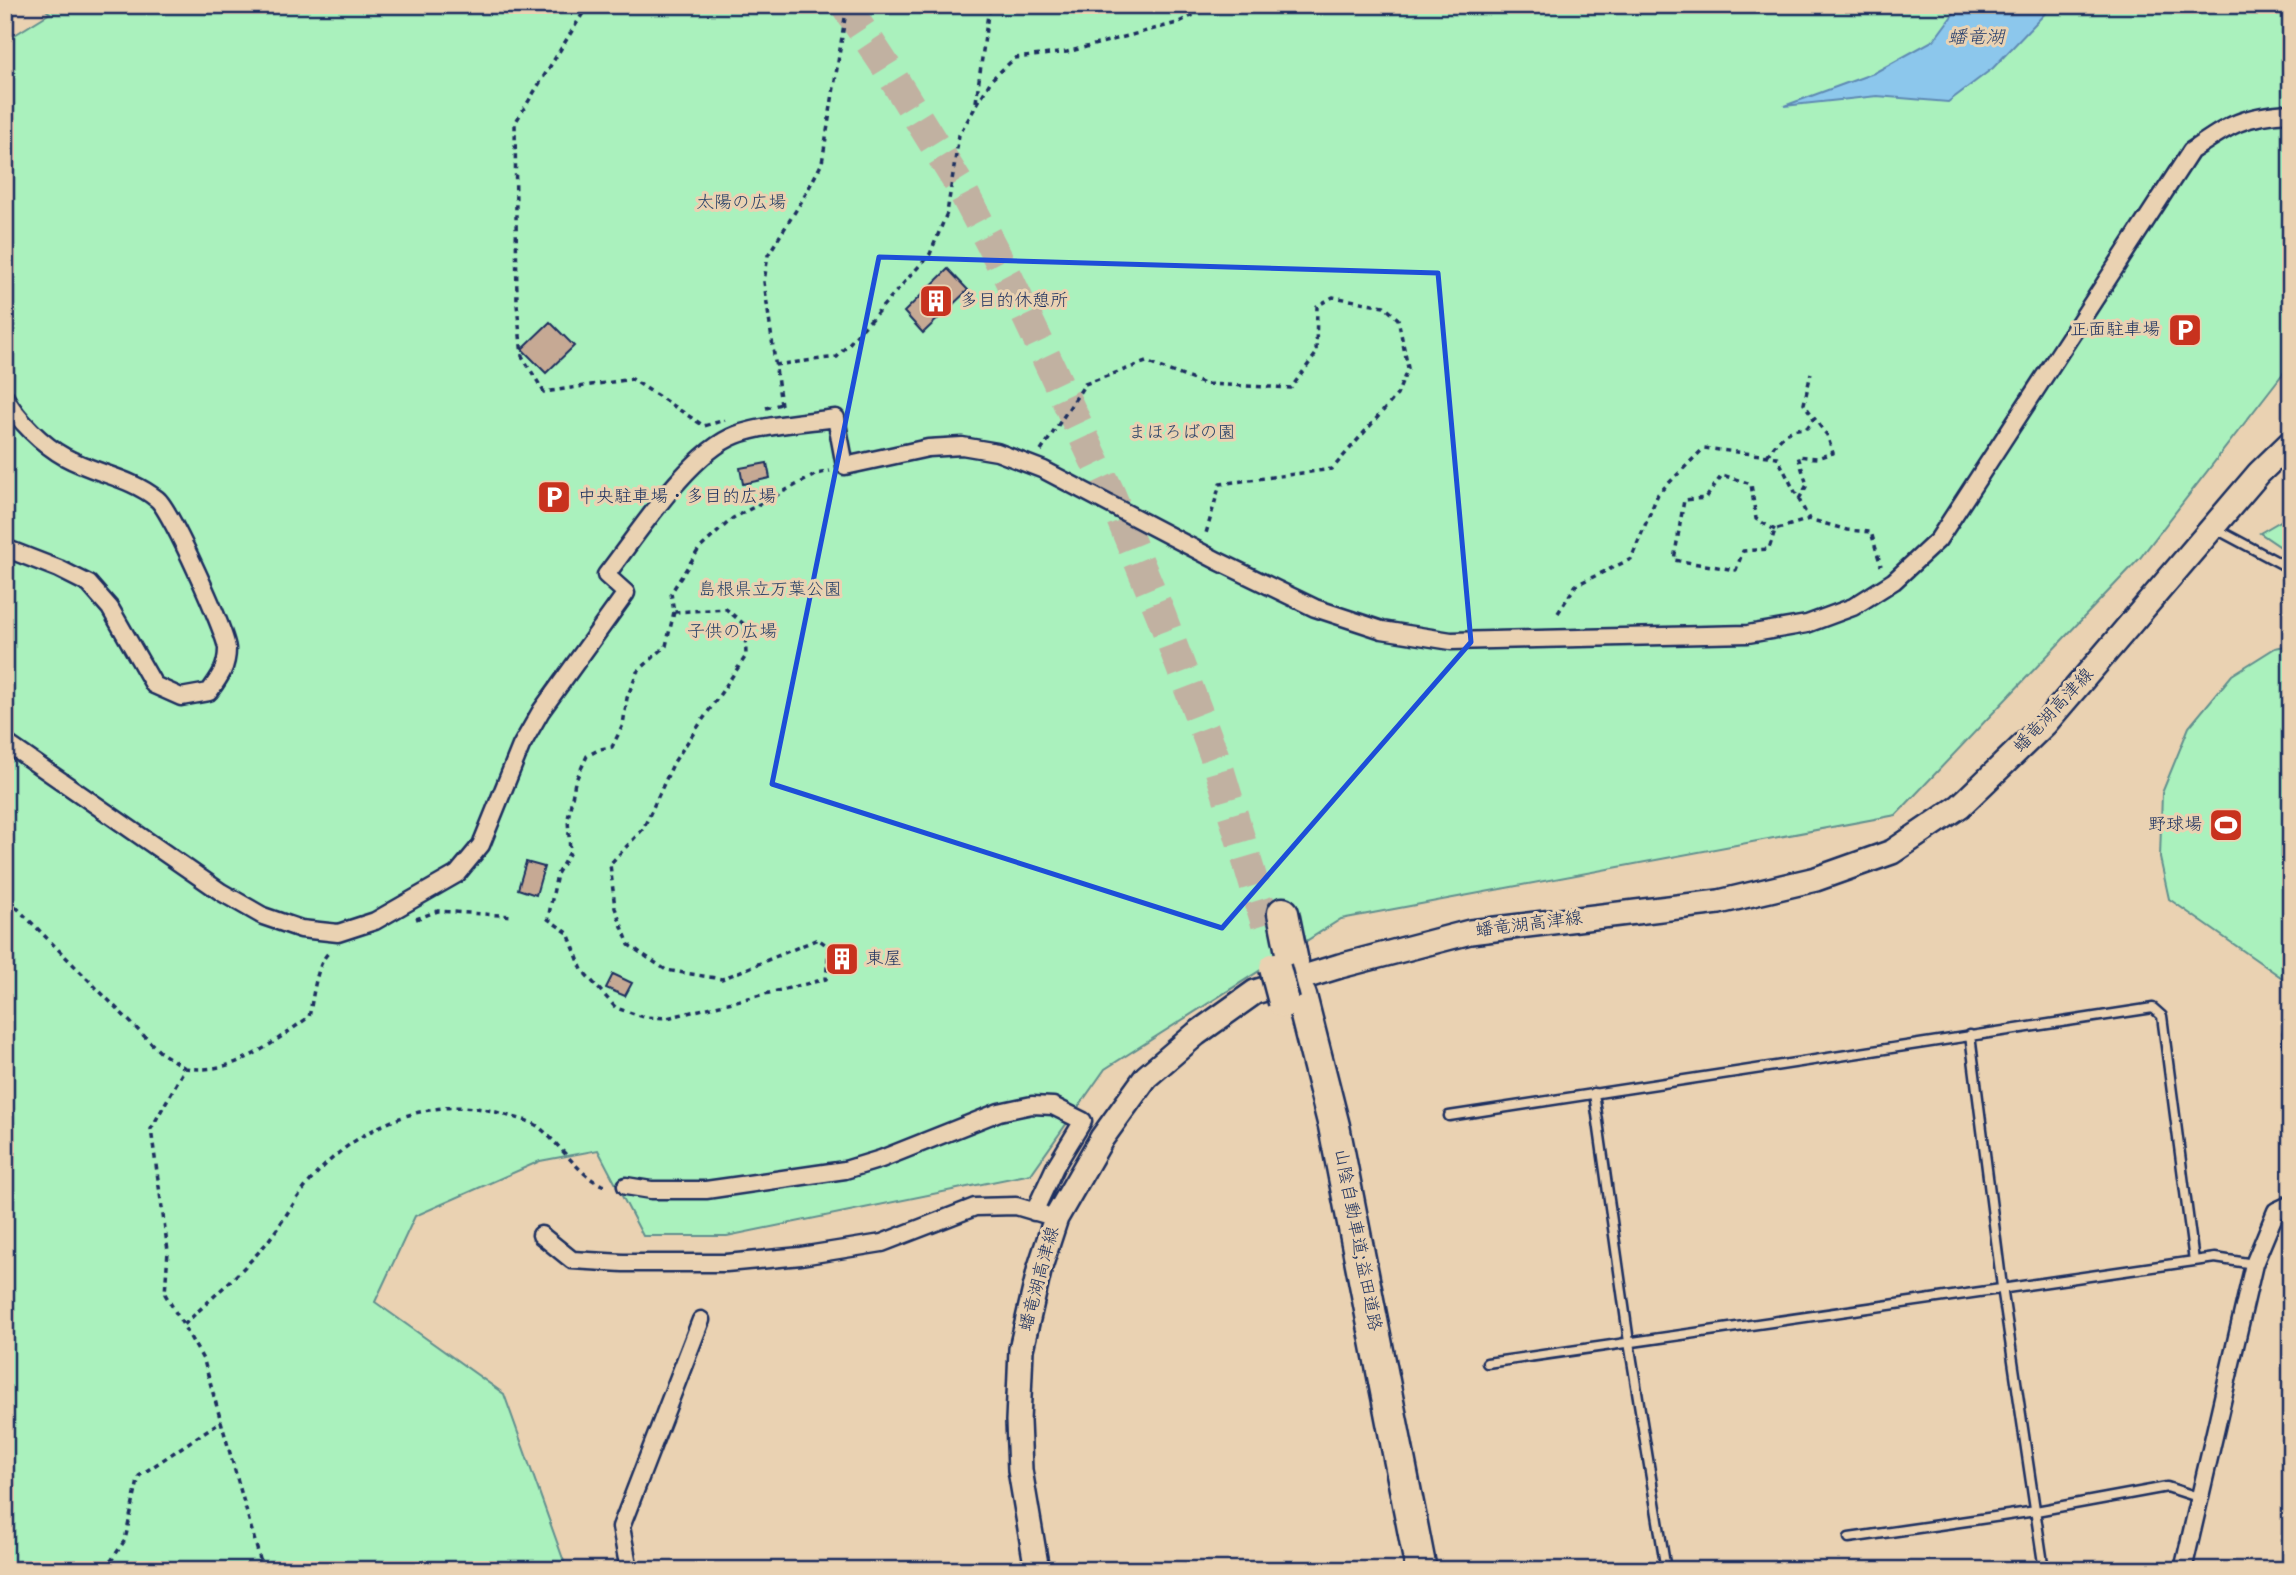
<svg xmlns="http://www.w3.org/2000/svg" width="2296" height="1575" font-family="Kalam,'Klee One',sans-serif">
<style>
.green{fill:#aaf1bd;stroke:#62908e;stroke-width:2}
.water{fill:#8cc7ec;stroke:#5f8ab3;stroke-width:2}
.building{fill:#c6a994;stroke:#1b2f5e;stroke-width:2}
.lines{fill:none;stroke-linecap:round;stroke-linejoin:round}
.motorway-tunnel{stroke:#c1b1a1;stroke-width:30;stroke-dasharray:30 15;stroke-linecap:butt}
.service-casing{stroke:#1b2f5e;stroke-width:13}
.minor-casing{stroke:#1b2f5e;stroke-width:21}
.secondary-casing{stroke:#1b2f5e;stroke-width:28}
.motorway-casing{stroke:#1b2f5e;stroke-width:35}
.path{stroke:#1b2f5e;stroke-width:3.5;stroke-dasharray:5 5;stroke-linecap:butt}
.service{stroke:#ead2b2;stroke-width:8}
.minor{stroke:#ead2b2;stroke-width:16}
.secondary{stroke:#ead2b2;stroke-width:23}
.motorway{stroke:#ead2b2;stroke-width:30}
.motorway-bridge-casing{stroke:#1b2f5e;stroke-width:35;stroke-linecap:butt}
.motorway-bridge{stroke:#ead2b2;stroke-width:30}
.marked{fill:none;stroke:#1d4ed8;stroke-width:5;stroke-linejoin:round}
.labels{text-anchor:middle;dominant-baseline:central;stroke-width:6;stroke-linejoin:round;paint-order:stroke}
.park-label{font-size:18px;fill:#294268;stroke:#ead2b2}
.poi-label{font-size:18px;fill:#1b2f5e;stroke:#ead2b2;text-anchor:start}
.street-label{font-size:18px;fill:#1b2f5e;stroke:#ead2b2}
.water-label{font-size:19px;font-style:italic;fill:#263e6c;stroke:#ead2b2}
</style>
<rect width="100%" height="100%" fill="#ead2b2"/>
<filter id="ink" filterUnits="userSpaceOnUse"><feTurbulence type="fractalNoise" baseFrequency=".0143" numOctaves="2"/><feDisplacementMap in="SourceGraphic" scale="14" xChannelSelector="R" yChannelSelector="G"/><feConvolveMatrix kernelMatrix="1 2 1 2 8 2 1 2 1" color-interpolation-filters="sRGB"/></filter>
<g filter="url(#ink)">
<path class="green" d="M39,5H2291V363L2140,558L1896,815L1341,919L1105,1069L1031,1174L727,1236H643L598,1150L540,1161L415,1216L375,1302L504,1394L567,1570H5V41L50,13Z
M2291,515V554L2260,533Z
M2291,645V984L2169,899L2160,858L2162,793L2189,727L2232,675L2275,648Z"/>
<path class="water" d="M1960,5H2053L1993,68L1948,102L1877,96L1784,106L1874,73L1934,40Z"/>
<path class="building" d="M948,269L968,290L923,333L904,312Z
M550,322L574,346L546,373L522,349Z
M767,463L770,478L743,484L740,468Z
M526,862L544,867L536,895L518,889Z
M832,951H852V967H832Z
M613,974L632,983L625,996L606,988Z"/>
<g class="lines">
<path class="motorway-tunnel" d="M845,5L885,65L960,186L1008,277L1111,495L1161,615L1219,768L1266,924"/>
<g class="service-casing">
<path id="service" d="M2216,529L2291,569
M2288,1033L2291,1092
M1970,1035L2002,1287L2044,1570
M1594,1093L1629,1342L1666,1570
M1449,1116L2153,1008L2162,1016L2194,1261
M1487,1363L2215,1258L2254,1264
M1849,1538L2036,1511L2167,1487L2201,1498"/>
</g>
<g class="minor-casing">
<path id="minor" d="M5,397C17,420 43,445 65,457C96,474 130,477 157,499C171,510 226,633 227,649C227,668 219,678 209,692L181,697L154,685L110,608L89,584L59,569L5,548
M5,742L221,892L263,916L301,929L338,933L375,921L457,874L481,845L521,746L541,711L626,593L606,575C638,534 689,453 736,435C762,425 808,422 836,418L845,466L928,448L962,446L997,452L1044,470L1218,561L1315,608L1382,630L1451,641L1748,634L1807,624L1853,607L1894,581L1938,540L2191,151C2229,125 2244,115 2291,113
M626,1186L651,1190H706L845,1170L881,1159L999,1112L1032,1105L1053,1106L1083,1121L1055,1167L1034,1212
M541,1235L572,1260L623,1263H726L801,1256L882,1243L975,1207L1016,1206L1043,1214
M629,1570L621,1527L701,1320
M2183,1570L2254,1264L2276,1211L2291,1204"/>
</g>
<g class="secondary-casing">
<path id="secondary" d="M1037,1570L1020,1470L1018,1421L1021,1349L1040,1267L1056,1218L1102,1138L1146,1077L1196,1034L1255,992L1340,966L1470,932L1719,902L1816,879L1892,852L1960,806L2045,724L2259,473L2291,442"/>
</g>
<g class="motorway-casing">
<path id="motorway" d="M1283,913L1293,962
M1301,996L1334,1126L1421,1570"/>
</g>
<path class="path" d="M588,5L515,123L517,304L522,356L544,392L632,379L704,426L725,420
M976,102L988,14L993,5
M775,365L837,357L930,254L947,213L959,135L992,79L1015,58L1067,52L1177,23L1214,5
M781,405L764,282L768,255L803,199L822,163L847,5
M766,408L781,404
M1041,451L1085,384L1146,362L1204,384L1291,388L1316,354L1317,306L1333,297L1384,306L1398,319L1408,368L1397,395L1332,469L1220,484L1205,537
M1767,456C1778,440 1786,428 1807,428L1814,418L1804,404L1811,373
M1799,499L1807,485L1798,456L1817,458L1833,453L1827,435L1814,418
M1775,530L1756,519L1751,484L1722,475L1706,498L1684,500L1674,560L1736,570L1743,551L1769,549L1775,530L1809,519
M674,612L666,646L637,672L627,698L623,725L612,747L600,749L587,756L575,782L568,819L570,852L557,874L548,919L568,933L582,970L616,1008L644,1017L667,1018L826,979L829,947L818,939L722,979L666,970L629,945L615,908L610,864L643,829L674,762L746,656L745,625L726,609L674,612L671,593L699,549L733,518L817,474L830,471
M1558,613L1576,585L1631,559L1658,494L1704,448L1777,457L1809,519L1847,530L1871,532L1881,566
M5,890L15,906L160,1052L185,1068
M416,919L438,911L514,916
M184,1325C210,1299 240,1274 264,1246C280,1227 292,1204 307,1185C352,1128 434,1090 506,1115C515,1118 528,1120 536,1125C556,1138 586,1186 608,1186
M105,1570L125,1540L139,1476L221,1421
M263,1570L204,1361L165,1294L168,1251L151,1129L185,1068C236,1075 270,1044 309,1017C313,1000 316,960 331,951"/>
<use href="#service" class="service"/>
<use href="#minor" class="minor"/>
<use href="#secondary" class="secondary"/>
<use href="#motorway" class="motorway"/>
<g class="motorway-bridge-casing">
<path id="motorway-bridge" d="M1275,968L1284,1002"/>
</g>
<use href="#motorway-bridge" class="motorway-bridge"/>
</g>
</g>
<path class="marked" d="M879,257L1438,273L1471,642L1222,928L772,784Z"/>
<defs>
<g id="building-square" transform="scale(1.75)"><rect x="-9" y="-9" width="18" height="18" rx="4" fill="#c8321e" stroke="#ead2b2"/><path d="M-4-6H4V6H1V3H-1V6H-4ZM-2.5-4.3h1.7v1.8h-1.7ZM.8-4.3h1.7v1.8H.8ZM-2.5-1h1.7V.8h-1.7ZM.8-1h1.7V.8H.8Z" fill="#fff"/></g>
<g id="parking-square" transform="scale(1.75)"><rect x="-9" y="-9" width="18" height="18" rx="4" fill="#c8321e" stroke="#ead2b2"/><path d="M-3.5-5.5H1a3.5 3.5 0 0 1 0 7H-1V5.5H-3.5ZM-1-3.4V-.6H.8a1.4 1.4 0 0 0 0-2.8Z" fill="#fff"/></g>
<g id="stadium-square" transform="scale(1.75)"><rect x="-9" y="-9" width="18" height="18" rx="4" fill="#c8321e" stroke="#ead2b2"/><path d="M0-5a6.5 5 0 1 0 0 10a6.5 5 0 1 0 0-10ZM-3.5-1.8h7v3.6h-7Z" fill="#fff"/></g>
</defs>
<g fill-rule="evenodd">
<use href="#building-square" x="936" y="301"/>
<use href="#parking-square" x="2185" y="330"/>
<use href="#parking-square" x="554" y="497"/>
<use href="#stadium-square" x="2226" y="825"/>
<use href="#building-square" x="842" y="959"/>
</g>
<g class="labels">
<g class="park-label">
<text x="741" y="203">太陽の広場</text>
<text x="1182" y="433">まほろばの園</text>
<text x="770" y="590">島根県立万葉公園</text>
<text x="732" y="632">子供の広場</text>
</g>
<g class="poi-label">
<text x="960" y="301">多目的休憩所</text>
<text x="2160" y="330" text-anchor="end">正面駐車場</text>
<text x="578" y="497">中央駐車場・多目的広場</text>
<text x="2202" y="825" text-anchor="end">野球場</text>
<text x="866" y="959">東屋</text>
</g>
<g class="street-label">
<text transform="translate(2054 711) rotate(-47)">蟠竜湖高津線</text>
<text transform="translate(1529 925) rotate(-7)">蟠竜湖高津線</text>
<text transform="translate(1357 1240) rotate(79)">山陰自動車道;益田道路</text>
<text transform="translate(1040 1279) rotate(-75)">蟠竜湖高津線</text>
</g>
<g class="water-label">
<text x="1976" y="38">蟠竜湖</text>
</g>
</g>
<rect width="2296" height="1575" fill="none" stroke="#ead2b2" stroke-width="28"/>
<rect x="14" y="14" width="2268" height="1547" fill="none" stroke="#1b2f5e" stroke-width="2.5" filter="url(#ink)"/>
</svg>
